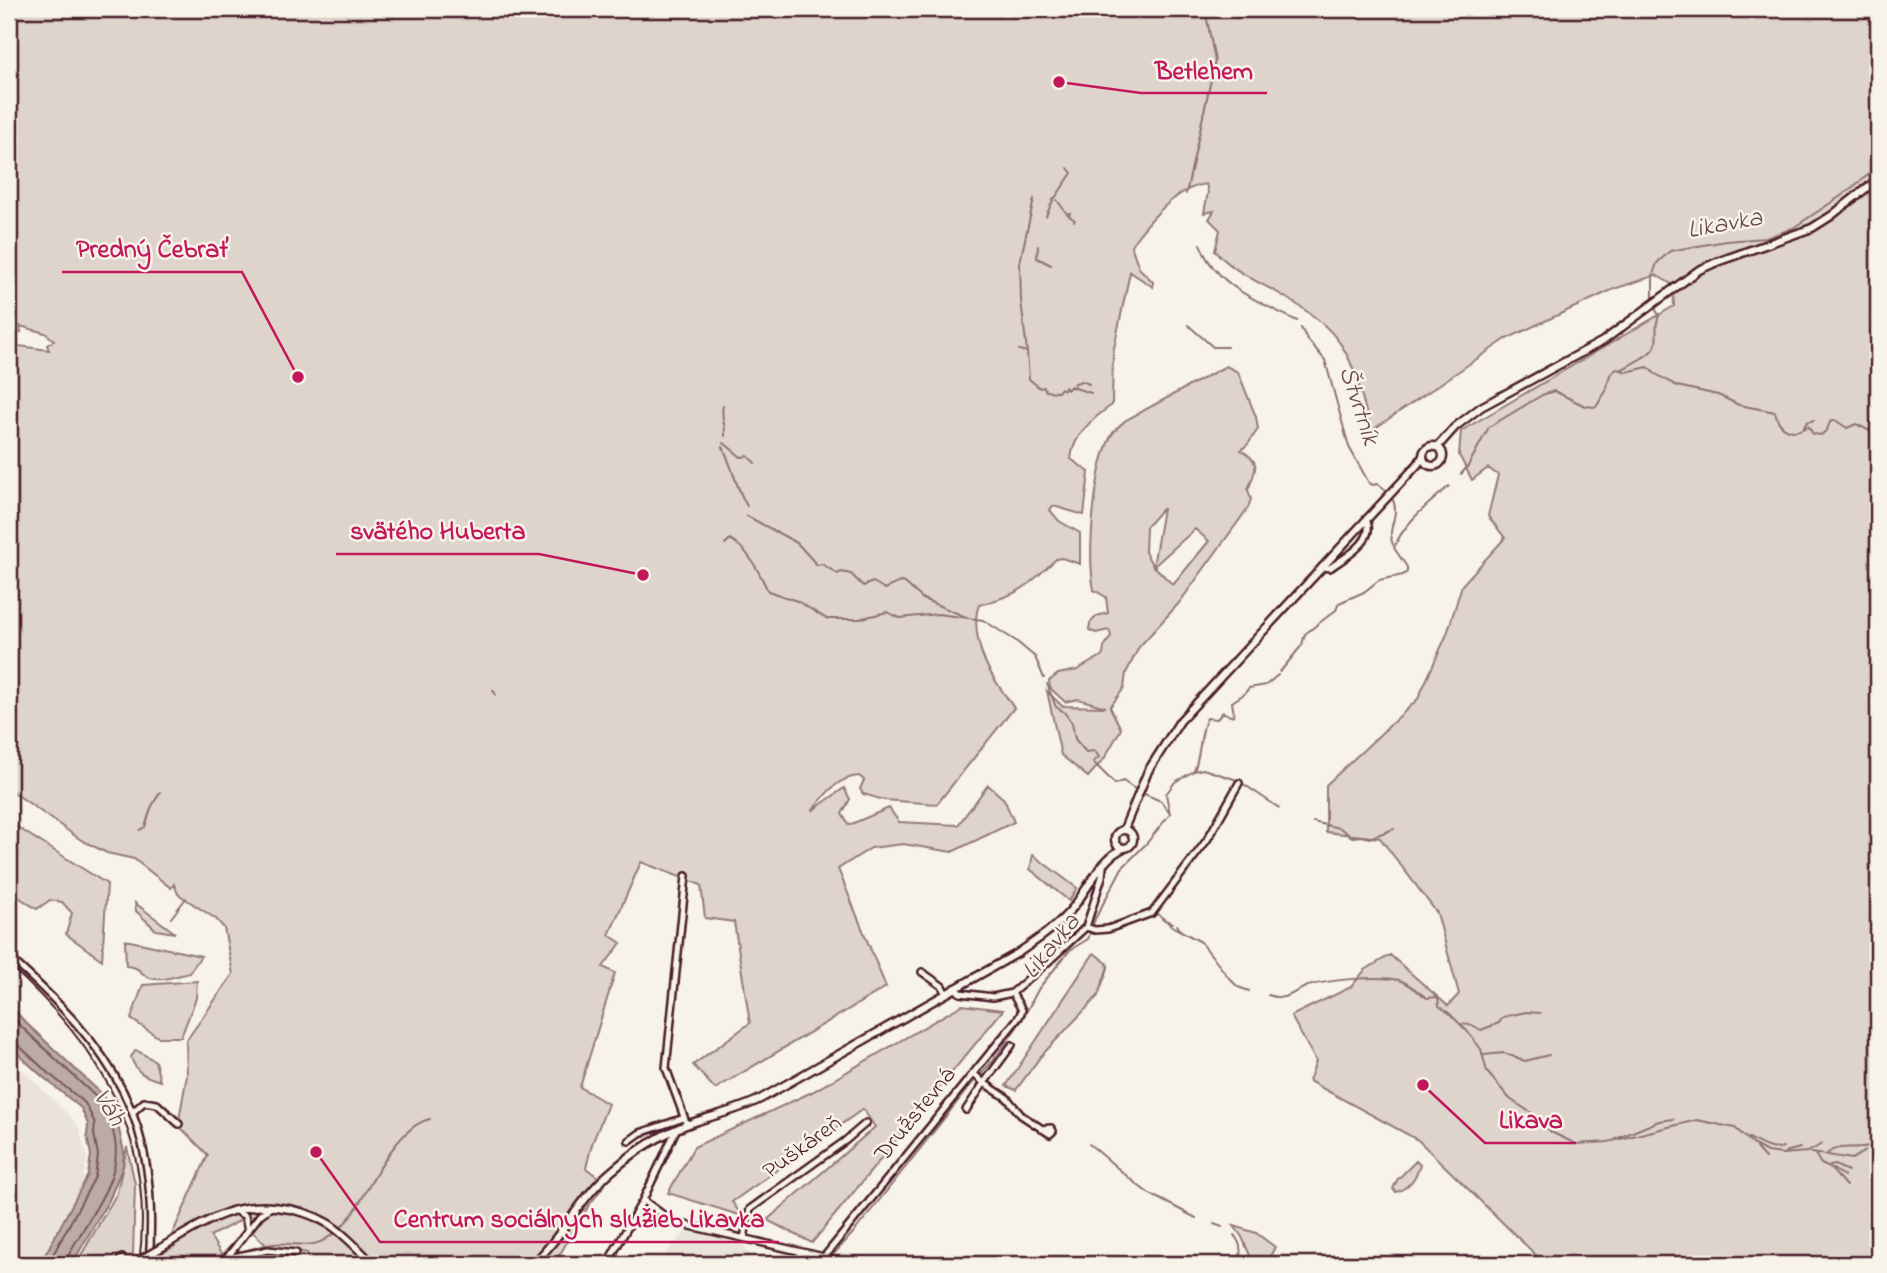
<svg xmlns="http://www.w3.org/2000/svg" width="1887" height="1273" font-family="'Indie Flower',sans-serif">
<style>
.built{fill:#eae3da}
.green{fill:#ded4cc;stroke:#947a7c;stroke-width:2;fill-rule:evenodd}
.water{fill:#bcaaa7;stroke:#8e7275;stroke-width:2}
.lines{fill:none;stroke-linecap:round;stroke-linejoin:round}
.shore{stroke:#78575d;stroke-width:2}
.stream{stroke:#8e7275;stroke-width:2}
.minor-casing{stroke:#4a1f2b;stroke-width:10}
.major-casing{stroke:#4a1f2b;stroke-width:11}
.minor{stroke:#f7f3e8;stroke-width:5}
.major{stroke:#f7f3e8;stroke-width:6}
.rail{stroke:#4a1f2b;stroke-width:2}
.major-bridge-casing{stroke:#4a1f2b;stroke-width:11;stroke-linecap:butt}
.major-bridge{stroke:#f7f3e8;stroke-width:6}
.labels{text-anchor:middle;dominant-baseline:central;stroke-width:5;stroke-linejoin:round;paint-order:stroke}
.street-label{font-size:24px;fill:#4a1f2b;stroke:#f7f3e8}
.water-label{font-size:26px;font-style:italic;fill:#6c4950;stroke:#f7f3e8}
.leader{fill:none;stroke:#c2185b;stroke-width:2.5}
.callout-dot{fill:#c2185b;stroke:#f7f3e8;stroke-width:2.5}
.callout-label{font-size:26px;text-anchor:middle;font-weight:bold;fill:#c2185b;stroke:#f7f3e8;stroke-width:5;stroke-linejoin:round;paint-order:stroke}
</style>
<rect width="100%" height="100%" fill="#f7f3e8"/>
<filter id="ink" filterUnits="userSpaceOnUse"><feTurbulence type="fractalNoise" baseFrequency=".0143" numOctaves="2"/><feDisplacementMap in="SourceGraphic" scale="14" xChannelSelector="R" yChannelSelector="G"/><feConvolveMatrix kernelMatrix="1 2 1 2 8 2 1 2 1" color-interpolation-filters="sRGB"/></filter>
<g filter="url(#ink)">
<path class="built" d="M9,1057L69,1115L79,1128L87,1157L84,1177L77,1194L38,1264H9Z
M689,1229L733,1237L742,1241L754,1264H655Z"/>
<path class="green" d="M9,9H1878V1264H1545L1418,1140L1309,1081L1316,1061L1291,1016L1351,987L1365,970L1390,955L1448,1006L1459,994L1437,913L1380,838L1326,832V785L1418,699L1447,634L1462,585L1505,538L1488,516L1498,475L1488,468L1472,480L1459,455L1461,431L1674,306L1673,285L1656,275L1614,289L1506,339L1371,431C1351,355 1349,334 1278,293C1254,280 1234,271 1215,251L1220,230L1209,219L1214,211L1204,213L1208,192L1206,184C1177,187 1147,223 1131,245L1139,268L1153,282V287L1130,272L1113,353L1112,405C1093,418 1073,435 1071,459L1089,472L1084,515L1053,506L1050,510L1059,521L1080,533V564L1062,558L1056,559C1026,588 1020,594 979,605C975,615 976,622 977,633C981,664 997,683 1014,708L937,804L884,800L863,794L860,789L864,780L859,776C836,778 826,794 812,811L844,788L850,799L842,814L849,825L889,808L899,822L958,825L988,785L1004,799L1014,822L952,852L903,844L871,848L838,869L886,987L715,1089L693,1065L750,1023L734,922L705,918L701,885L641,862L609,935L621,943L603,967L615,973L580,1087L608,1104L592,1144L586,1168L606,1183L588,1207L554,1264H310L307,1253L267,1246L241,1220L210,1236L223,1257L216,1264H153V1258L175,1246L171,1237L208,1155L178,1125L187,1075L186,1041L233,974L224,928L216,919L178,894L174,884L171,888L134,859L107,853L81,840L9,789ZM20,326L45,333L54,340L47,345L49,350L11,345L18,341L12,335L21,332Z
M1226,366L1238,372L1256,417L1258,429L1248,444L1241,450C1263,463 1255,470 1248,490L1251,499L1248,508L1179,603L1139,647L1126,673L1124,688L1110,707L1121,729L1104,759L1088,777L1061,755L1047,691L1062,706L1106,707L1078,699L1065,702L1050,688L1049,681L1058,674L1077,670L1103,655L1104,647L1111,636L1109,630L1096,633L1089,630L1090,623L1097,616L1108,613L1106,597L1094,590C1087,553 1094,470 1111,436C1115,429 1120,425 1126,420ZM1162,509H1163L1153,566L1145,552L1146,527ZM1195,529L1209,541L1173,585L1154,566Z
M9,822L107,884L102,960L66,934L72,913L62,902L50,900L37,909L9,891Z
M1033,855L1077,888L1069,901L1030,869Z
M135,903L175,933L156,930L136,911Z
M125,940L201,956L189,973C176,976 162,982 150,978C139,974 142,967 126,966Z
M1094,953L1107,963L1108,967L1098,996L1041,1056L1016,1090L1006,1086Z
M197,981L196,998L181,1037H158L131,1019L143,985Z
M962,1005L1003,1010L812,1243L767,1220L875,1127L863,1109L732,1202L742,1216L668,1193L694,1147L812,1092Z
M136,1050L155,1061L160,1081C144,1076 136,1073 131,1057Z
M127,1147L135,1184L133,1256L119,1264H76L117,1193Z
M1416,1161L1420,1165C1416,1178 1409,1188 1396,1192L1393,1189L1397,1180Z
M1234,1226L1256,1233L1275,1247L1266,1264H1247L1252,1260L1242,1237Z"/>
<path class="water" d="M9,1004L25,1022L102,1094L117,1121L124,1152L123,1166L110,1198L72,1264H40L88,1175L91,1155L87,1136L88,1124L81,1108L43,1077L9,1046Z"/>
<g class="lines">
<path class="shore" d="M9,1015L97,1098C135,1154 109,1185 80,1235C75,1244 67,1254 66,1264
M9,1041L16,1043L47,1072L85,1103L95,1123L94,1134L98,1155L95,1177L48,1264"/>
<path class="stream" d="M1186,194L1215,61L1205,9
M1055,198L1072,173L1068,168
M1057,200L1067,214L1070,213L1069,216L1075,220L1074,221
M1046,216L1054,198
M1200,244C1216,287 1259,301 1297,321
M1038,246L1037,258L1051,265
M1653,301V275L1657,263L1670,251L1726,241L1766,238L1793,228L1841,196L1868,175L1878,163
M1188,325L1213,347H1227
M1301,328L1307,339L1325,360L1349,447L1369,483L1373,485L1377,484L1385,490
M1019,350L1027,352L1029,379L1040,388L1044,387L1046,391L1058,392L1061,388L1064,390L1065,387L1067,390L1071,386L1073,388L1075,383L1082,381L1089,384
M1027,352L1021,300L1020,262L1034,199
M1622,370L1626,372L1648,367L1654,373L1677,386L1718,395L1739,405L1775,412C1779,430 1793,436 1808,426L1813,434L1821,435L1827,430L1830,422L1835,420L1847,428L1856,424L1876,434L1878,427
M1075,388L1091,393
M723,406C720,415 726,425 725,436
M1804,427L1807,422L1814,420
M1870,431L1878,441
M724,443L741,457L748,456L755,463
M723,447C732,466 737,490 747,506
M1461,474L1468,466L1489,427L1542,395L1554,391L1585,406L1596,407L1606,391L1610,375L1616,369L1621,370C1631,363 1654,355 1656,343C1658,333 1654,326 1659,316L1654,306
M1393,500C1400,517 1386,527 1393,545
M747,516L797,543L817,565L822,564L838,574L841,572L851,574L863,586L873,582L885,589L900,582L905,583L923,599L966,617
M725,544L730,539C749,550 759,572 768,591L797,601L827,619H859L887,612L900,618L938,614L983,620L1016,641L1035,657L1044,678
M1280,672L1302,645L1305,634L1336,610L1339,603L1364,592L1379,580L1403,575L1407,572V567L1394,548C1404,522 1429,504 1449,486
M1047,684L1056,707L1064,712L1072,723L1075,739L1086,752L1095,751L1099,757L1093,762L1115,784L1123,781L1135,789
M493,690L496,695
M1194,771L1203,769L1237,780
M1242,783L1279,808
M1142,793L1161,801L1168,811
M1313,822L1339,828
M1340,828L1352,837L1362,836L1369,838L1394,829
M140,830L145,827L151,808L160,792
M1158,914L1172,926L1201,942L1229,978L1238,987L1249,991
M171,918L186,898
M1162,919L1173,923
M1177,925L1181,931
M672,976L676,943
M1105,978L1108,966
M1268,995C1287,1002 1291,992 1308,986C1328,980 1379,975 1399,980C1409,983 1418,992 1427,998L1438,997L1439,1006L1449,1013L1467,1031L1481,1049L1487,1072L1510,1099L1536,1116L1551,1132L1576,1144L1608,1142L1697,1120L1735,1128L1754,1145L1767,1152L1782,1154L1808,1152L1822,1144
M1460,1024L1472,1025L1481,1030L1499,1023L1503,1017L1526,1012L1540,1013
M1483,1055L1504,1053L1525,1061L1549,1055
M1749,1138C1760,1144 1772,1152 1783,1147
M1616,1139L1659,1121L1674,1119
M1089,1144C1103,1154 1144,1194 1154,1196L1196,1218
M1756,1148L1765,1158
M1785,1152L1800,1148
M1811,1153L1826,1155C1837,1143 1854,1150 1869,1146
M1815,1154L1821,1164L1830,1168L1846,1186
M1828,1155L1852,1159L1865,1151
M1830,1166L1835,1165L1848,1171
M1833,1169L1844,1176
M1214,1224L1222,1227
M340,1229C344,1223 350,1218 354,1212C371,1185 397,1126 430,1119
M1234,1235C1239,1241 1242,1247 1240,1255L1246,1261
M831,1257L854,1232L970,1086L993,1061L1022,1020L1039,988L1070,950L1088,939L1095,919L1122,868L1146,844L1170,814L1166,794L1175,782L1194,771C1201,753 1199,735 1207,718L1217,719L1223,712L1230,716L1234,715L1232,702L1244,694L1249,688L1266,685L1278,675
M72,1260L81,1264
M212,1264L231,1246L240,1252C251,1249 262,1245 273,1244C298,1241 313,1253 335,1232"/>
<g class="minor-casing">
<path id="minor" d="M1322,567L1330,568C1345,557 1377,541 1366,519
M686,876L666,1068L687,1125
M1086,927L1095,930L1108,929L1152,913L1207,840L1239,783
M9,957C115,1052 160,1117 149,1264
M922,972L942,986L946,994
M955,988L960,993L993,997L1012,993L1049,961L1086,927L1102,877L1103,867
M973,1073L984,1083L1012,1045
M966,1110L984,1083L1007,1098L1021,1115L1050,1134L1053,1131L1051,1128L1041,1129
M133,1112L144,1102L157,1104L179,1124
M629,1141L640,1133L684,1118
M643,1200L673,1222L824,1257L840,1264
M234,1210L245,1216L248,1231
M744,1238L750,1209L845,1141L866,1123
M824,1257L1019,1017L1022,1010L1012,993
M228,1258L268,1250L296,1253
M117,1264L122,1258
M222,1264L260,1215L271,1207
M607,1264L643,1200L676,1130
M792,1264L802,1252"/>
</g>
<g class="major-casing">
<path id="major" d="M1423 456a10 10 0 1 1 20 0a10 10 0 1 1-20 0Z
M1434,447L1439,445L1455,427L1481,407L1603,341L1699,270L1717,262L1812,228L1831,216L1878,179
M1124,829L1148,771L1180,721L1418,464L1423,456
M1115 839a9 9 0 1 1 18 0a9 9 0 1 1-18 0Z
M159,1249C179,1237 199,1224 221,1215C254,1201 298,1205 329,1224C346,1235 359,1250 373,1264
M533,1264C563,1236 580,1197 613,1170C634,1152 660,1135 686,1125C712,1115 738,1111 762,1098L1018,953C1037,940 1055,928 1070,911C1087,892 1100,858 1124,848"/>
</g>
<use href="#minor" class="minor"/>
<use href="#major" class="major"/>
<path class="rail" d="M9,965C100,1047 156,1136 139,1264"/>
<g class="major-bridge-casing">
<path id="major-bridge" d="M133,1264L159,1249"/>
</g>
<use href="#major-bridge" class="major-bridge"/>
</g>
</g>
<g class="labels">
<g class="street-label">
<text transform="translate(916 1115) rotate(-51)">Družstevná</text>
<text transform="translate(803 1148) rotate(-36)">Puškáreň</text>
</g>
<g class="water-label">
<text transform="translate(1725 225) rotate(-10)">Likavka</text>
<text transform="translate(1358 406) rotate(72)">Štvrtník</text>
<text transform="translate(1052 947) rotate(-51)">Likavka</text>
<text transform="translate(108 1108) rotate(58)">Váh</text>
</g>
</g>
<path class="leader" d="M1059 82L1141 93H1267M298 377L242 272H62M643 575L539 554H336M1423 1085L1485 1143H1576M316 1152L380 1242H779"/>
<g class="callout-dot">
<circle cx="1059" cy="82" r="7"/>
<circle cx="298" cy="377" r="7"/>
<circle cx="643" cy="575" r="7"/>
<circle cx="1423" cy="1085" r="7"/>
<circle cx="316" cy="1152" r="7"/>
</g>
<g class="callout-label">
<text x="1204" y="79">Betlehem</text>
<text x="152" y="257">Predný Čebrať</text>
<text x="438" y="539">svätého Huberta</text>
<text x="1531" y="1128">Likava</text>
<text x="579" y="1227">Centrum sociálnych služieb Likavka</text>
</g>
<rect width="1887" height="1273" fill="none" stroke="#f7f3e8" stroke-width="35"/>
<rect x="18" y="18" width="1852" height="1238" fill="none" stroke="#4a1f2b" stroke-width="2.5" filter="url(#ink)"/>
</svg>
